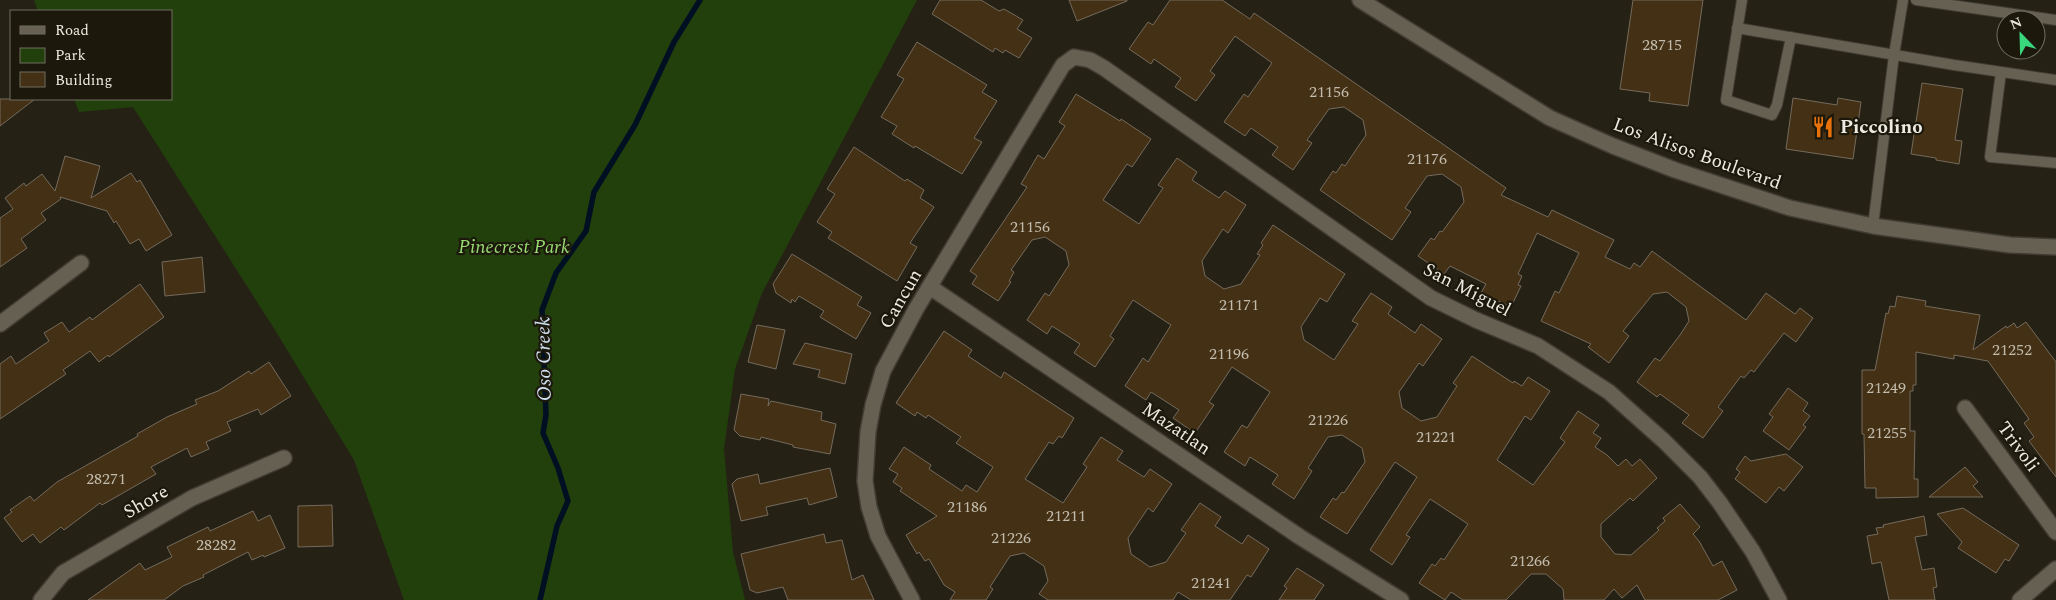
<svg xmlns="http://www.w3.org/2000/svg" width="2056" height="600" font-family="Spectral,serif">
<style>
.green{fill:#22400c}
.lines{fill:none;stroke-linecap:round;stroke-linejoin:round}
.stream{stroke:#000f22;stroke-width:5.5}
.building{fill:#443115;stroke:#746a5d}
.lane-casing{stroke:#403c33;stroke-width:12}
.street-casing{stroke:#403c33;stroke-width:18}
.secondary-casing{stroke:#403c33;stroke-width:18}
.lane{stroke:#656052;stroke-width:10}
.street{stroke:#656052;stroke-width:15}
.secondary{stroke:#656052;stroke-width:15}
.labels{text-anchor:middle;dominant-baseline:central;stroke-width:4.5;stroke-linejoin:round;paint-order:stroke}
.number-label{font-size:16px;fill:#c2bcae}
.poi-label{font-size:19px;font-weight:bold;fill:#eceae1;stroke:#1c180c;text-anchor:start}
.street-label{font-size:19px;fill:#eceae1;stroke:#1c180c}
.park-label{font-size:19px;font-style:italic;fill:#98db71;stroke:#1c180c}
.water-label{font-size:20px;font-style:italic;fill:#cfe2f3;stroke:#1c180c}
</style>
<rect width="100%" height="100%" fill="#252215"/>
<path class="green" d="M34,0H917L762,293L735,369L724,449L733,552L745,600H404L354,460L275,330L133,107L79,112L74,99H171V11H38Z"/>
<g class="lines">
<path class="stream" d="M540,600L557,526L568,501L558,468L543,433L546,415L542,310L556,273L586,231L594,192L635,125L674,42L700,0"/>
</g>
<path class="building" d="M940,0H981L999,11L1004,9L1023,20L1017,29L1032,38L1019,58L1005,50L1003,53L995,48L993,52L932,14Z
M1069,0H1127V1L1077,21Z
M1170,0H1222L1250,19L1254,13L1506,188L1501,195L1548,217L1552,210L1614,240L1605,257L1630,269L1634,263L1640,267L1652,251L1746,320L1766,293L1795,314L1800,308L1813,318L1796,342L1784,333L1754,372L1751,370L1744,378L1741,376L1718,407L1723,411L1703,438L1682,423L1689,415L1660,394L1657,397L1637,382L1655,358L1660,361L1680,335L1689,321L1686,307L1667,292L1653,294L1623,331L1629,336L1609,363L1588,347L1591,344L1541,321L1555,291L1559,293L1579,253L1537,233L1518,274L1522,276L1518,285L1521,286L1511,307L1481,293L1486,284L1450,266L1444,274L1418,256L1431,238L1434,240L1440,231L1442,232L1464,202L1461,187L1442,174L1427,176L1405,208L1411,212L1392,240L1320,190L1333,171L1336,173L1342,164L1345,166L1366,135L1363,120L1344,107L1329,109L1307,140L1312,143L1293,170L1272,155L1278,147L1251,128L1245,136L1224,122L1244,94L1248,97L1272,63L1235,36L1210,71L1215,75L1196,101L1175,87L1181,78L1154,59L1151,64L1129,49L1148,22L1153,25Z
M1633,0H1703L1688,106L1649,101L1650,93L1620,89Z
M917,42L987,85L982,92L997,101L974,138L982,142L962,174L915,146L914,148L892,134L897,126L881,117L904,79L897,75Z
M1922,83L1963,89L1955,140L1962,141L1959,164L1936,160V158L1911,154Z
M1076,94L1120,121L1121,119L1151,139L1132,167L1127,164L1103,200L1139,224L1163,188L1158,185L1177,158L1197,172L1192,180L1219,198L1225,191L1246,205L1228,233L1223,229L1202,261L1205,276L1224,289L1241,284L1260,255L1257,254L1263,245L1261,243L1273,225L1345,274L1327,302L1320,298L1301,327L1304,340L1334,360L1358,324L1352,321L1371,293L1392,307L1388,314L1415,333L1421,324L1442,339L1423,366L1419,363L1399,392L1402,408L1421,421L1437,417L1457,386L1453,383L1472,356L1513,383L1514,381L1522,386L1528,377L1550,391L1531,420L1525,416L1497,460L1533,485L1565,442L1560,438L1578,411L1599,425L1593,433L1601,438L1595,447L1607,455L1618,466L1626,459L1632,466L1640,459L1657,478L1633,501L1630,498L1601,524V537L1615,554L1631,555L1659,530L1657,528L1665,521L1663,518L1680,504L1700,527L1693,534L1699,541L1713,566L1722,561L1737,590L1718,600H1645L1637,585L1622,598L1614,589L1604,600H1564L1563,589L1546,574H1531L1506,600H1463L1451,592L1445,600L1419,583L1432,564L1435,566L1441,558L1444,560L1468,524L1430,499L1406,535L1410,537L1392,565L1370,550L1417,477L1395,462L1347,534L1320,517L1333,498L1336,500L1342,492L1344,493L1365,462L1362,448L1342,435L1328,437L1308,468L1312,471L1294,499L1272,484L1278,475L1250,457L1245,466L1224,452L1242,425L1247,428L1270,392L1232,367L1209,402L1214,405L1195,433L1173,418L1179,410L1151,392L1146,400L1125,386L1143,358L1148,362L1171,325L1133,300L1110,336L1114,339L1095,367L1074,353L1080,344L1052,326L1047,334L1027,320L1045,293L1049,296L1069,265L1066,251L1045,237L1032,240L1011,270L1014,272L1009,281L1011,282L998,301L972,284L977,276L970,271L1027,187L1021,184L1038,155L1044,159L1065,126L1059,122Z
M1793,98L1837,105L1838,98L1861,102L1853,159L1786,149Z
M0,99H35L0,126Z
M854,147L905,181L907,179L924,190L920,198L934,207L910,243L917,247L897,281L828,238L832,232L817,222L835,194L827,189Z
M65,156L100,166L91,198L131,173L137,182L140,180L172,235L146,251L139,239L130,244L116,221L114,223L107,211L60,197L61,199L41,213L46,220L21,239L27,248L0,267V218L13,209L5,198L24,183L26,186L42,174L55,191Z
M792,254L862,297L857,305L871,313L856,339L820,317L824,311L799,296L795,302L792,299L791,303L776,293L773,284Z
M202,257L205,292L165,296L162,262Z
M140,284L164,317L109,357L108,355L99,362L90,351L63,370L66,374L0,419V364L11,356L16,364L49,341L44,333L62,322L69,332L90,317L92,320Z
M1897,296L1926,301L1925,306L1980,315L1973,350L2006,326L2007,328L2014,323L2017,328L2026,322L2056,362V477L2029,441L2034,437L2024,423L2029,419L1988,361L1954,355V359L1916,352V385H1913V391H1910V431H1915L1914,479H1918V497L1876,498V488H1865L1864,434H1862V370H1875L1886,313L1888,314L1890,306L1895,307Z
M757,325L785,330L776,369L748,362Z
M944,331L972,350L968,356L1001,378L1004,372L1074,418L1062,438L1059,436L1053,444L1049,442L1025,479L1063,503L1087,467L1083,464L1101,437L1123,451L1117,460L1144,477L1150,469L1172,484L1153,512L1148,508L1128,538L1131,554L1150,567L1166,562L1186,533L1181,530L1200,503L1221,517L1215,526L1242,544L1248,535L1269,549L1251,577L1247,575L1230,600H1191L1178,592L1173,600H1048L1039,594L1048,581L1044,566L1024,553L1010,556L990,587L993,589L986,600H950L955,592L944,585L929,559L925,561L919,552L917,554L906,535L937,516L900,491L902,488L893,482L898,474L889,469L904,447L931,465L929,469L962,491L966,485L977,492L993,467L956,443L961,437L928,415L926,418L917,412L915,416L896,403Z
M805,343L852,354L845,384L818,377L820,370L793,364Z
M269,362L291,396L261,415L258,409L227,422L231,431L206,442L209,449L191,457L187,448L151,467L156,474L102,505L100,503L64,530L61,527L40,543L33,534L22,542L4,518L12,512L10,510L30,496L34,501L57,482L138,436L137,434L167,417L197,404L195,400L218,391L249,371L251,374Z
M1788,388L1808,403L1803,411L1810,416L1803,425L1806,427L1789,450L1763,431L1773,417L1769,414Z
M741,394L769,399L768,406L771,401L822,412L821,420L836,424L830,454L793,447V445L761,437L760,440L740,436L734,430Z
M1786,454L1803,467L1784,491L1779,487L1766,503L1735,479L1740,472L1736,469L1745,456L1751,461Z
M1965,467L1978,482L1973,486L1983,497H1929Z
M830,468L837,497L809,505L807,498L766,507L768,515L741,521L732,484L737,479L758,474L760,484Z
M332,505L333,546L298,547V506Z
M1963,508L2019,545L2009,561L2005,559L1996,573L1958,548L1962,542L1937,514Z
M253,511L258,521L270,515L285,548L264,557L263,555L252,560L248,552L203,575L204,577L183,586L164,600H88L140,563L145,570L172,557L167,547L208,527L210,531Z
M1924,516L1927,535L1915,537L1922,570L1934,568L1937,587L1933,588L1935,600H1889L1881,562L1872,564L1867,536L1878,534L1876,528L1884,527L1883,525Z
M824,534L826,543L842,540L852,580L863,575L874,600H788L783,587L757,593L750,590L741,554Z
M1297,568L1324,585L1314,600H1279L1287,588L1284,586Z"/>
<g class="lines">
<g class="lane-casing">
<path id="lane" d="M1742,0L1726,100L1772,115L1777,105L1791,37
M1916,0L2056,20
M1737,28L1954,65L2056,80
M2001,72L1990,157L2056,163
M1873,226L1894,55L1903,0"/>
</g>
<g class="street-casing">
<path id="street" d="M930,287L1300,537L1401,600
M0,324L81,263
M1965,408L2056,532
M41,600L63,573L192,498L284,458
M912,600L878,536L869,507L865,481L868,432L873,405L883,371L916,309L1063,65L1074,57L1090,60L1104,68L1431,298L1476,320L1538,346L1609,392L1664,441L1700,477L1720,503L1753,552L1779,600
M2020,600L2056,569"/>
</g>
<g class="secondary-casing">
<path id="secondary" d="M1360,0L1550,118L1613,146L1675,170L1790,208L1873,226L2010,245L2056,247"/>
</g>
<use href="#lane" class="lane"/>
<use href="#street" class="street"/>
<use href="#secondary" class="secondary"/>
</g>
<defs>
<g id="restaurant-bare" transform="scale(1.725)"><path d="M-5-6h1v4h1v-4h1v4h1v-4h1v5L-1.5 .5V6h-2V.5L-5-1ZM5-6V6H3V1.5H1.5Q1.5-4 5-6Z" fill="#e8710a" stroke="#1c180c" stroke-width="2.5" paint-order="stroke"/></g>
</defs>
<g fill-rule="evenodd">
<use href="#restaurant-bare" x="1823" y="127"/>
</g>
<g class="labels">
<g class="number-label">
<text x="1662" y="45">28715</text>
<text x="1329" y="92">21156</text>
<text x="1427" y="159">21176</text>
<text x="1030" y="227">21156</text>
<text x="1239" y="305">21171</text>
<text x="2012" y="350">21252</text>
<text x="1229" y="354">21196</text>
<text x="1886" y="388">21249</text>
<text x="1328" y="420">21226</text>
<text x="1887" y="433">21255</text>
<text x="1436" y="437">21221</text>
<text x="106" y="479">28271</text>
<text x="967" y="507">21186</text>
<text x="1066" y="516">21211</text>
<text x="1011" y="538">21226</text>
<text x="216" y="545">28282</text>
<text x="1530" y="561">21266</text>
<text x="1211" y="583">21241</text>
</g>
<g class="poi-label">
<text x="1840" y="127">Piccolino</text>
</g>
<g class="street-label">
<text transform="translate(1697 154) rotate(20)">Los Alisos Boulevard</text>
<text transform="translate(1467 290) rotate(27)">San Miguel</text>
<text transform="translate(901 299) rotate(-60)">Cancun</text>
<text transform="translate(1176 429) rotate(34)">Mazatlan</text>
<text transform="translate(2018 447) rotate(54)">Trivoli</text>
<text transform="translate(146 502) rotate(-30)">Shore</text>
</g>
<g class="park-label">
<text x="514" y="247">Pinecrest Park</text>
</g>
<g class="water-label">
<text transform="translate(544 359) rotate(-91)">Oso Creek</text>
</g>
</g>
<rect x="10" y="10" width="162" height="90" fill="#1c180c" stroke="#6f6c61"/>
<rect x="20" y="26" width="25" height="8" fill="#656052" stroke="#6f6c61"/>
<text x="55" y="35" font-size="15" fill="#eceae1">Road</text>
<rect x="20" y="48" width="25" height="15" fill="#22400c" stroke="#6f6c61"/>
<text x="55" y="60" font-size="15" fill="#eceae1">Park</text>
<rect x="20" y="72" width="25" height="15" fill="#443115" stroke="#6f6c61"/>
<text x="55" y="85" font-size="15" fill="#eceae1">Building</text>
<g transform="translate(2021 35) rotate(337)"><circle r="24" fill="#1c180c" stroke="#6f6c61"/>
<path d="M0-4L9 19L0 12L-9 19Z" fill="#39d87f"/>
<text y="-8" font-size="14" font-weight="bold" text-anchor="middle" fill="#eceae1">N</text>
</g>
</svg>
